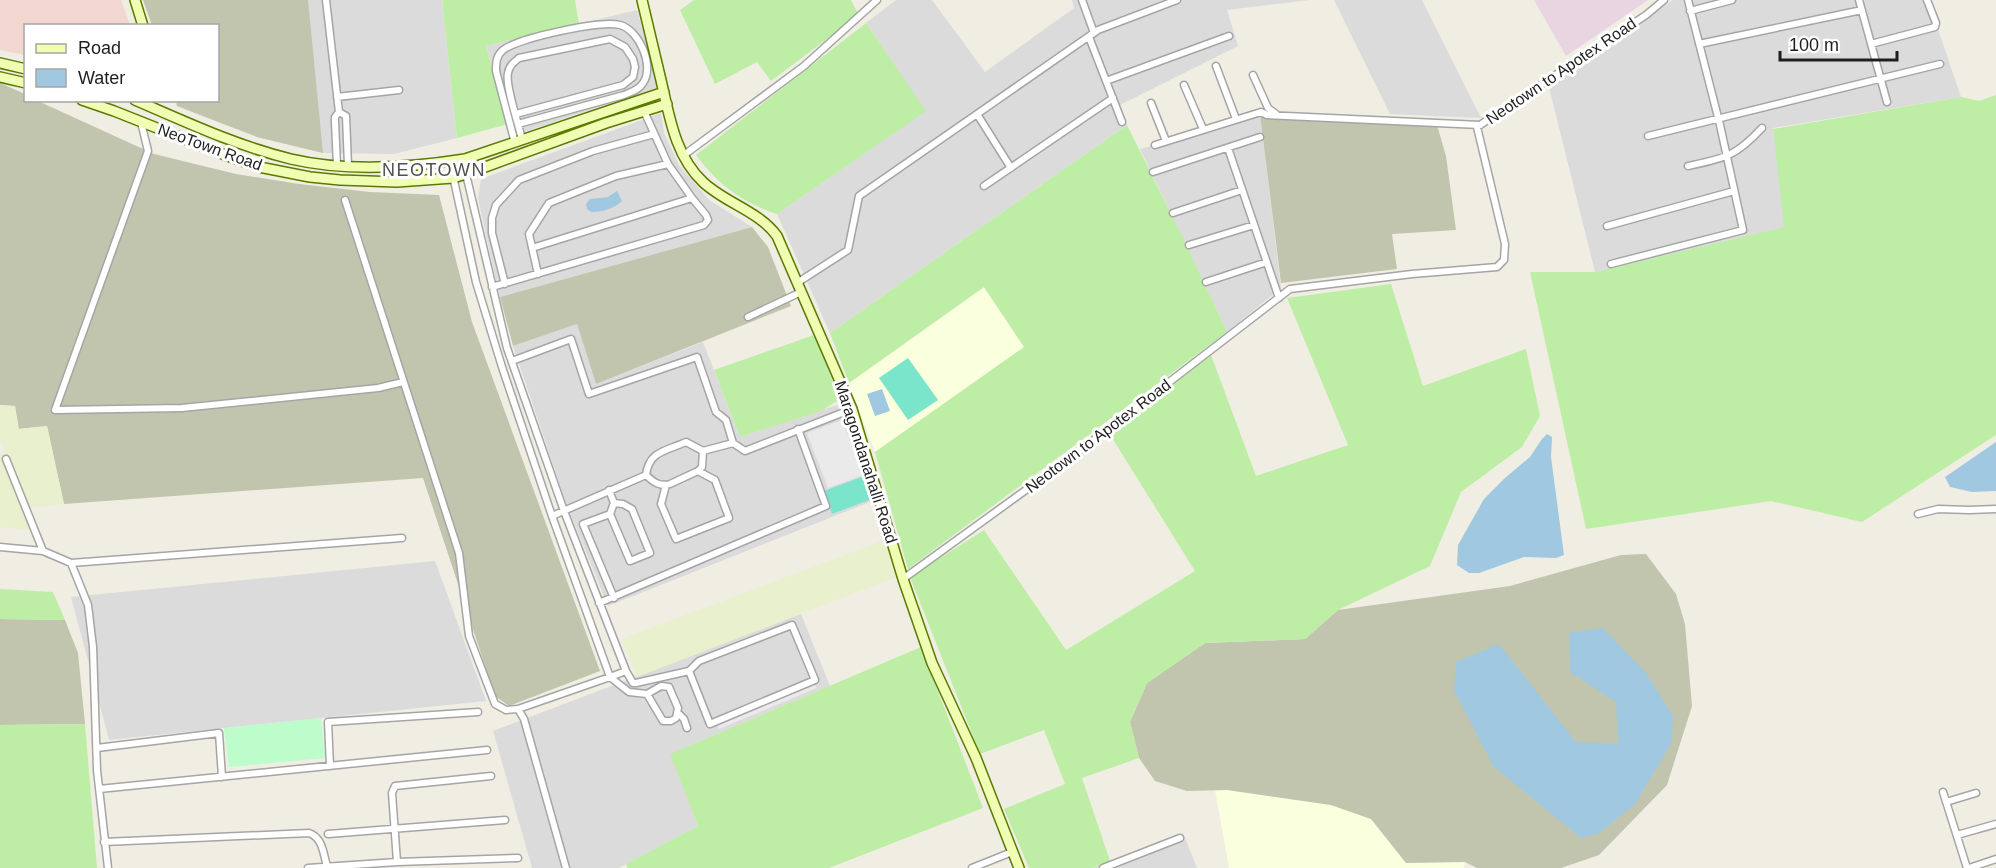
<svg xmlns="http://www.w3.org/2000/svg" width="1996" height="868" font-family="Helvetica,sans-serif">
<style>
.residential{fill:#dcdbdb}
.commercial{fill:#f2d7d1}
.industrial{fill:#e9d4e2}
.education{fill:#faffdd}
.construction{fill:#c1c5ae}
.farmland{fill:#e8f0cd}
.grass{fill:#beeea5}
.park{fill:#bcfdcb}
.pitch{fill:#7be5cc}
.parking{fill:#eaeaea}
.water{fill:#a0c8e1}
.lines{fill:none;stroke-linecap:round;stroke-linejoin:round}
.street-casing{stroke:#a5a5a5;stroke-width:9}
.secondary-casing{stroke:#5a7a00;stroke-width:12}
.street{stroke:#fff;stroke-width:6}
.secondary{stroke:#effeb3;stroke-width:9}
.labels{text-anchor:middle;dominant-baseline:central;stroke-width:6;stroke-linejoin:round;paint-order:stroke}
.street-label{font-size:16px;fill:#1e1e1e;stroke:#fff}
.neighbourhood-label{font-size:18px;letter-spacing:1.5px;fill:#515151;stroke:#fff}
</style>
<rect width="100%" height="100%" fill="#f0ede3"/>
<path class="residential" d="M143,0H442L457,138L394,154L323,153L257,137L177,106L176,101L218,100V26L152,25Z
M896,0H932L985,72L1074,8L1072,0H1310L1227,10L1238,46L1120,105L1127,125L830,333L777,214L925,111L866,23Z
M1334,0H1422L1481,118L1390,114Z
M1673,0H1928L1961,97L1773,128L1785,227L1595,272L1549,87Z
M637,10L659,87L512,136L486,46Z
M661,113L664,133L679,165L709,200L752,227L500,297L478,199L481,179Z
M1260,115L1281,288L1227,332L1140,149Z
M577,324L596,384L703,342L740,437L837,405L859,455L875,500L608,606L566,503L513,346Z
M435,561L486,701L109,740L71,597Z
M801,614L830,686L671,754L698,826L619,868H532L493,731Z
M1183,833L1197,868H1093Z"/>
<path class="commercial" d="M0,0H121L130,25L26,26L25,55L0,50Z"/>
<path class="industrial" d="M1534,0H1648L1566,56Z"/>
<path class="education" d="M984,287L1025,348L875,452L849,383Z
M1215,790H1227L1331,805L1371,819L1406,863L1465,862L1464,868H1229Z"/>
<path class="construction" d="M143,0H308L323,153L257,137L177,106L176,101L218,100V26L152,25Z
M0,83L25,94L26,100L38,101L154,154L236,174L299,184L370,192L439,195L472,322L600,671L509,706L495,696L423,478L64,504L47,426L18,429L15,406L0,405Z
M1260,115L1279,119L1437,125L1446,156L1456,230L1392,234L1397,269L1281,283Z
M752,227L768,247L791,306L596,384L577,324L513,346L500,297Z
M1646,554L1676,594L1685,624L1692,706L1667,785L1599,855L1561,868H1477L1465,862L1406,863L1371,819L1331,805L1227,790L1187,791L1155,781L1139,758L1130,722L1147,683L1205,643L1305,639L1338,610L1510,586L1621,555Z
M0,619L65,620L78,653L85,724L0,725Z"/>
<path class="farmland" d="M0,405L15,406L19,429L47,426L64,504L21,508L29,530L0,527V455H4L3,443L0,442Z
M885,540L896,577L637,677L622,639Z"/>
<path class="grass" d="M442,0H575L579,24L486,46L508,124L457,138Z
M694,0H851L859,15L771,81L757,62L715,84L680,10Z
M866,23L926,111L777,214C743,203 717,184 696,155Z
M1996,95V435L1862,522L1771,501L1586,529L1530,272H1595L1784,227L1773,129L1961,97L1979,101Z
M1127,125L1183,238L1227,332L908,569L875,452L1024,347L984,287L849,383L830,333Z
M1391,284L1423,386L1526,349L1540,416L1522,447L1461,492L1430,566L1338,610L1305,639L1205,643L1147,683L1130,722L1139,758L1082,778L1110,861L1093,868H1029L1004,809L1065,784L1044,730L980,754L910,577L984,530L1066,650L1195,571L1109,433L1211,355L1256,476L1348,445L1287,298Z
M814,335L840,399L821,411L740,437L714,370Z
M0,589L53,592L65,620L0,619Z
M921,647L983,808L829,868H627L626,864L698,826L670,754Z
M85,724L97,868H0V725Z"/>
<path class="park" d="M321,718L325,758L229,767L224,728Z"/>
<path class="pitch" d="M908,358L938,400L908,420L879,378Z
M864,476L872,499L832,514L824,491Z"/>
<path class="parking" d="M842,420L863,475L828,488L807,433Z
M814,683L817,688L719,729L717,724Z"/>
<path class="water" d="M617,191L622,201C614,209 602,212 591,212L587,209L586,204L590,199L608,197Z
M882,389L890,411L875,416L867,394Z
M1547,434L1552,437L1551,457L1564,555L1556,558L1524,557L1479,573H1469L1457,565L1458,545L1484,499L1505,478L1530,457L1542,439Z
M1996,442V491L1972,492L1950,487L1945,477Z
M1603,628L1646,673L1673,716L1672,742L1635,804L1599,833L1581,838L1493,766L1454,690L1456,662L1499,644L1576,742L1618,744L1616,702L1570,672L1569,633Z"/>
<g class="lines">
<g class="street-casing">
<path id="street" d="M326,0L339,112
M1082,0L1094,33
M1859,0L1887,102
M1690,11L1732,0
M1089,37L1122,122
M1699,44L1862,10
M1871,44L1935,27L1936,23L1927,0
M1216,66L1236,119
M1253,75L1268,108L1276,114
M1106,81L1229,36
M1184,85L1203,129
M337,97L399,90
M1151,103L1166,141
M516,114L623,85L633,77L635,67L633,59L625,47L610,39L519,58C514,62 509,66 508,73C505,86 519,125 522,140
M977,114L1011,168
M141,122L148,151L55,410L182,408L378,388L403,382
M1648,136L1940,64
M515,143L496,71C496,63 496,56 503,50C518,38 601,20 620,25C639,30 655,66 643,83C639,90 631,92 624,95L518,124
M1155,145L1261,112L1267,115L1480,125
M1228,148L1279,298
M684,155L804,66L877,0
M450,162L476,282L502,367L552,516L610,677L626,671L564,511L507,348L466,174L465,159
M337,166L335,122V117L339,112L346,116L348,166
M1688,166C1725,158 1735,157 1762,128
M1153,172L1260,137
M984,186L1113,98
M345,200L459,553L469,636L495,704L506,710L518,709L610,677L629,692L647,694
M1173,213L1242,190
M1607,226L1734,191
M1189,245L1254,225
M532,248L692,198L668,164L644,111
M1611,264L1743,230L1720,125L1688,0
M538,274L529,234L549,203L616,176L668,164
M1206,282L1267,262
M797,283L848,250L859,196L1098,30L1177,0
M505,284L492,233V218L496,205L519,180L593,151L654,134
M492,287L704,225L708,220L706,215L692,198
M748,317L801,292
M512,361L571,339L589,394L697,357L716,412L726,420L733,443
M703,451L702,467L698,471L670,484C660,487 653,482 646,475C649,451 666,451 686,442L703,451L733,443L745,451L852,409
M6,459L43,551L71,563L88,605L93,647L97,770L108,868
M666,485L661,504L676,539L729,518L715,480L698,471
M609,490L614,503L610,514
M614,503L623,504L632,509L650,553L630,561L610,514L583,524L614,598
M1918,514L1938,509L1969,510L1996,509
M552,516L646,475
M0,547L43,551
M71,563L402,538
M903,579L1081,450L1290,289L1412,274L1497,267L1504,260L1505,244L1477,127L1646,15L1664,0
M599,603L826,506L798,429
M626,671L633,683H636L689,671L699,661L792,625L815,680L710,724L689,671
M661,686L669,687L678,708L676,718L671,721H663L647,694Z
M518,709L524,719L566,868
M678,713L684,719L687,728
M97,748L219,733L222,777
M330,766L328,722L478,712
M99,789L487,750
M1943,792L1967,868
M1946,802L1976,793
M328,834L505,820
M1957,835L1996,824
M104,842L309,833C323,838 323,853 327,866
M397,862L392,793L395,786L491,776
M308,868L397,862L518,858
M972,868L1012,852
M1103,868L1180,838
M1969,868L1996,859"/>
</g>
<g class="secondary-casing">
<path id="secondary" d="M135,0L143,26
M642,0C648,26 654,51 660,76C669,113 674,155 703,182C725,203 759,211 777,236L852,409L903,579L932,663L976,758L1019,868
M0,63L26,69
M0,77L26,83
M82,100L114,111L225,155L259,167L310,177L340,180L397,182L453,178L466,174L606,123L667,104
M135,100C186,122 237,146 291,159C347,172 408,168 465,159L664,92"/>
</g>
<use href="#street" class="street"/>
<use href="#secondary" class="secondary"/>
</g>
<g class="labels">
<g class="street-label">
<text transform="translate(1561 71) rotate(-34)">Neotown to Apotex Road</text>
<text transform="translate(210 147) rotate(20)">NeoTown Road</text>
<text transform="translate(1098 436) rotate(-37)">Neotown to Apotex Road</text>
<text transform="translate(866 462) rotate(72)">Maragondanahalli Road</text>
</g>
<g class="neighbourhood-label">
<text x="434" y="170">NEOTOWN</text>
</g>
</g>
<rect x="24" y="24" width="195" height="78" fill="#ffffff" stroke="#a5a5a5" stroke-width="1.5"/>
<rect x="36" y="44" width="30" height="9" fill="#effeb3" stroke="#a5a5a5" stroke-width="1.5"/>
<text x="78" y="54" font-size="18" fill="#1e1e1e">Road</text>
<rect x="36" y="69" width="30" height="18" fill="#a0c8e1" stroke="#a5a5a5" stroke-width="1.5"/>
<text x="78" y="84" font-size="18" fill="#1e1e1e">Water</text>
<path d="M1780 51v9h117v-9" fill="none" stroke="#1e1e1e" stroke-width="3"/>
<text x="1789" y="51" font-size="18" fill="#1e1e1e" stroke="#ffffff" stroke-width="4.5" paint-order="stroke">100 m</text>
</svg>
